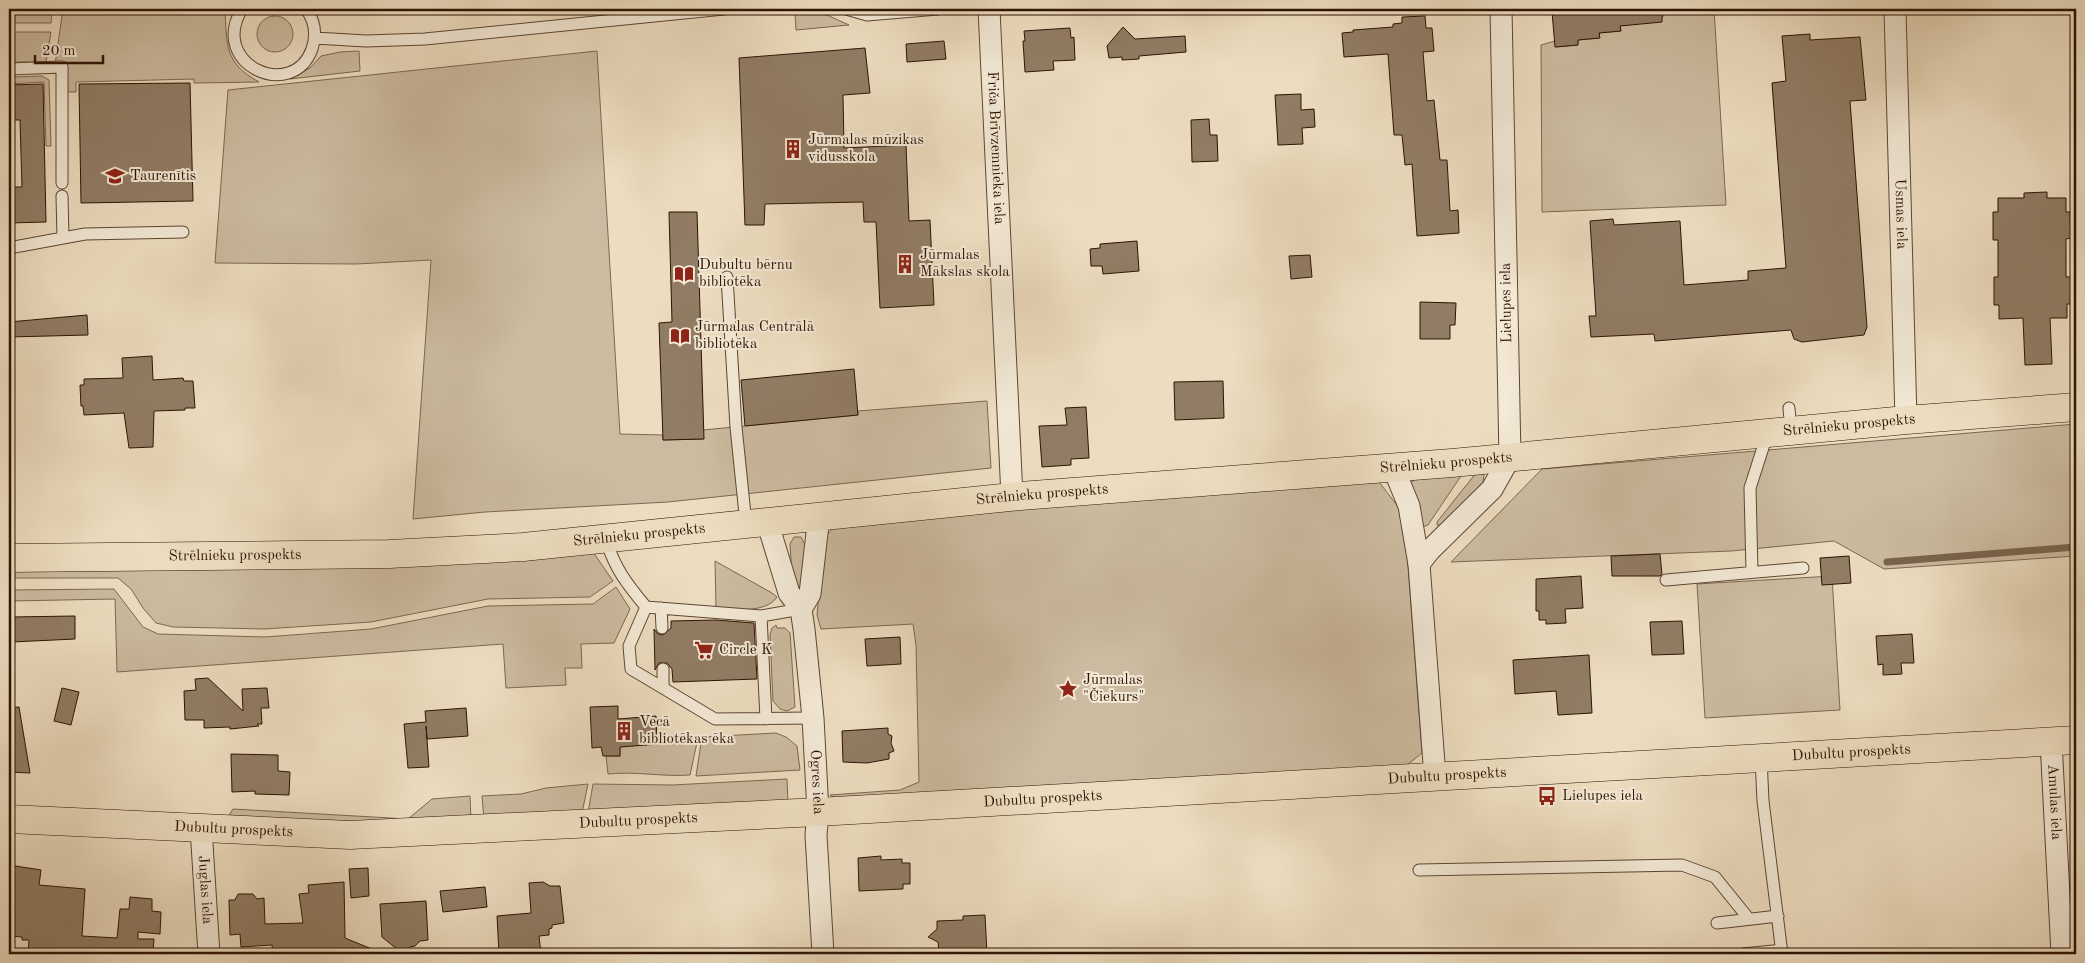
<svg xmlns="http://www.w3.org/2000/svg" width="2085" height="963" font-family="'Old Standard TT',serif">
<style>
.green{fill:#ccbba0;stroke:#7c6752}
.lines{fill:none;stroke-linecap:round;stroke-linejoin:round}
.stream{stroke:#79634e;stroke-width:7}
.building{fill:#917c65;stroke:#2d1303}
.service-casing{stroke:#5d4632;stroke-width:13}
.minor-casing{stroke:#5d4632;stroke-width:23}
.primary-casing{stroke:#2d1303;stroke-width:29}
.service{stroke:#f3e9d6;stroke-width:11}
.minor{stroke:#f3e9d6;stroke-width:21}
.primary{stroke:#edddc0;stroke-width:28}
.labels{text-anchor:middle;dominant-baseline:central;stroke-width:4;stroke-linejoin:round;paint-order:stroke}
.poi-label{font-size:15px;fill:#2d1303;stroke:#f3e9d6;text-anchor:start}
.street-label{font-size:15px;fill:#2d1303;stroke:#f3e9d6}
</style>
<rect width="100%" height="100%" fill="#edddc0"/>
<filter id="stains"><feTurbulence type="fractalNoise" baseFrequency=".004" numOctaves="4"/><feColorMatrix values="0 0 0 0 .2 0 0 0 0 .09 0 0 0 0 .02 0 0 0 .5 -.17"/></filter>
<radialGradient id="worn" r=".72"><stop offset=".6" stop-color="#630" stop-opacity="0"/><stop offset="1" stop-color="#630" stop-opacity=".3"/></radialGradient>
<path class="green" d="M13,9H52L51,23H12Z
M63,9H225C227,45 224,63 259,82L194,83V79L76,82V92H66L55,65Z
M1695,9H1714L1726,205L1542,212L1541,45L1555,41L1556,47L1578,45V40L1599,38V33L1621,31L1620,26L1642,19L1663,17V11Z
M813,13L827,15L849,25L796,30L795,14Z
M257 34a18 18 0 1 1 36 0a18 18 0 1 1-36 0Z
M9,32H51L46,62H9Z
M359,51L360,71L290,79L310,68L321,56L340,52Z
M597,51L620,434L663,435V440L703,439V430L858,415V411L987,401L991,468L668,502L485,512L413,519L431,260L356,264L215,263L228,90Z
M42,76L49,80L51,146H46L44,82L9,84L10,77Z
M2076,424V556L1884,569L1834,541L1731,551L1451,562L1542,469Z
M1476,473H1484L1483,484L1441,525H1437V522Z
M1461,476L1428,525L1422,527L1410,484L1415,479Z
M1376,478L1399,508L1407,553L1422,753L1407,765L841,802L830,795L900,790L919,782L916,645L913,624L821,629L817,615L825,537L837,524Z
M794,537H801L806,547L805,592L793,590L790,544Z
M593,552L613,581L590,597L488,599L371,622L264,629L173,627L156,623L143,608L131,589L118,578H9V570Z
M715,561L772,593L777,597C767,613 734,610 716,608Z
M1832,576L1840,710L1705,718L1697,584Z
M616,587L630,609L614,643L581,644L582,668H565L566,685L506,688L503,644L117,672L115,599L9,601V590L114,589L143,627L158,634L265,637L371,629L488,606L593,604Z
M776,625L777,628H785L790,633L795,707L787,711L780,709L773,701L770,635L772,628Z
M776,733L786,737L797,746L800,770L696,776L702,737Z
M698,738L690,775C662,777 635,771 608,774L606,756H620V747L657,744L682,739Z
M787,779L788,803L588,813L593,784L672,785Z
M588,784L582,813L484,820L482,796L521,794L546,788Z
M470,796L471,820L410,824L228,817L233,809L408,819L432,799Z"/>
<g class="lines">
<path class="stream" d="M1887,562L2076,547"/>
</g>
<path class="building" d="M1573,9H1662V22L1620,26L1621,31L1599,33L1600,38L1578,40V45L1555,47L1552,12L1574,11Z
M1425,16L1426,28H1432L1434,51L1423,52L1427,101L1434,100L1440,160H1447L1450,211L1458,210L1459,233L1417,236L1412,164L1405,165L1402,135H1394L1388,54L1344,57L1342,33L1353,32V30L1393,27V24L1402,23V17Z
M1123,27L1135,39L1185,36L1186,52L1139,56V59L1122,60V57L1109,58L1107,46Z
M1070,28L1071,38L1074,37L1075,60L1053,61L1054,70L1025,72L1023,41H1025L1024,31Z
M1810,34V40L1860,37L1866,100L1850,101L1867,327L1864,335L1802,342L1794,339L1791,330L1655,341L1654,334L1591,337L1589,316H1596L1590,221L1613,219L1614,225L1680,221L1684,285L1748,280V271L1786,268L1772,83L1786,81L1782,36Z
M944,41L946,59L907,62L906,44Z
M865,48L870,93L843,95L844,148L906,145L909,221L930,220L934,305L880,308L876,222H864L863,202L765,204L764,225H745L739,58Z
M190,83L193,201L81,203L79,84Z
M43,84L46,222L9,223V187H22L20,120H9V85Z
M1301,94V110L1314,109L1315,127L1302,128L1303,144L1278,145L1275,95Z
M1209,119L1210,135H1217L1218,161L1192,162L1191,120Z
M2047,192V198H2066V212H2070L2071,238L2066,239V277H2072V304H2067V318H2050L2052,364L2025,365L2023,318L1999,319V305H1994V277H1998V240H1993V212H1998V198H2024V193Z
M669,212H697L704,439L663,440L659,323L672,322Z
M1137,241L1139,271L1103,274L1102,266H1091L1090,249L1100,248V244Z
M1310,255L1312,277L1291,279L1289,256Z
M1420,302L1456,303L1455,325H1450V339H1420Z
M87,315L88,335L9,337V322Z
M152,356L153,380L183,378L184,381H193L195,408H185V410L154,411L153,447L129,448L124,413L84,415L83,406H81L80,385H84V379L123,378L122,358Z
M854,369L858,415L745,426L741,380Z
M1223,381L1224,418L1175,420L1174,382Z
M1086,407L1089,458L1071,459V465L1042,467L1039,426L1067,425L1065,408Z
M1660,554L1662,574L1660,576H1612L1611,556Z
M1849,556L1851,583L1822,585L1820,558Z
M1581,576L1583,608L1565,609L1566,623L1546,624V620H1539V611H1536V579Z
M75,616V639L12,642L10,617Z
M716,620L754,623L757,679L673,682L672,669L667,663H659L655,670L654,629L658,634L663,635L671,628V621Z
M1682,621L1684,654L1652,655L1650,622Z
M1912,634L1914,663H1901L1902,674L1883,675V664L1878,665L1876,636Z
M900,637L901,664L867,666L865,639Z
M1589,655L1592,713L1558,715L1556,691L1515,694L1513,660Z
M208,678L243,711L242,689L267,688L269,708H261L262,724H257L259,726L230,729V727L204,728V720H185L184,691L196,690L195,679Z
M62,688L79,692L71,725L54,721Z
M618,706V719L656,716L657,744L620,747V756H603L601,747L592,748L590,707Z
M19,707L30,773L9,772V708Z
M466,708L468,736L427,739L426,726L429,767L408,768L404,724L426,722L425,711Z
M888,728V734L892,736L891,743L894,751L889,753V759L867,763L843,762L842,731Z
M231,754L278,755V771L290,772L289,795L255,794V791L232,792Z
M881,856V860L902,859V863H910V884H903V889L859,891L858,858Z
M9,865L41,870L39,885L85,889L82,936L117,938L120,909H129L130,897L152,899V911L161,912L160,934L138,932V939H154L153,954H28L29,940H22V937L9,936Z
M368,868L369,896L351,898L349,869Z
M344,882L345,938L384,954H273L272,945L241,947L240,934L230,935L229,900H235L238,894H253L257,899L264,898L265,924L303,923L299,894L309,893L308,885Z
M543,882L550,886H560L564,923L552,925V928L549,929V935L539,936L541,954H499L497,916L531,913L529,883Z
M485,887L487,907L443,912L440,891Z
M426,901L428,940L420,941L415,946L410,947L403,954L382,937L380,904Z
M985,915L987,954H953V950L939,951L938,942L928,937L937,929V921L963,920V916Z"/>
<g class="lines">
<g class="service-casing">
<path id="service" d="M242,9C208,65 293,102 312,49C317,34 315,21 306,9
M846,9L867,15L938,9
M315,38L366,41L425,39L724,9
M9,69L62,67V183
M63,238L85,234L183,232
M9,248L63,238L62,196
M727,277L736,427L746,524
M1789,408L1791,431
M606,540C615,569 627,584 646,607L761,616L801,609
M1752,572L1750,488L1767,435
M1666,580L1803,568
M646,607L629,646L631,669L715,719L813,718
M661,608L662,628
M761,616L766,719
M663,669V688
M1761,758L1763,801L1782,954
M1419,870L1682,865L1715,877L1749,919
M1717,923L1778,916
M1743,954L1782,950"/>
</g>
<g class="minor-casing">
<g id="minor">
<path id="s1" d="M989,9L1012,497"/>
<path id="s2" d="M1895,9L1906,420"/>
<path d="M1393,467L1409,506L1419,564L1435,777"/>
<path id="s3" d="M767,521L789,593L801,609L804,629L813,718L818,812L816,835L823,954"/>
<path d="M1419,564L1430,550L1492,489L1510,457L1501,9"/>
<path d="M801,609L810,594L819,516"/>
<path id="s4" d="M2051,741L2062,954"/>
<path id="s5" d="M201,828L209,954"/>
</g>
</g>
<g class="primary-casing">
<g id="primary">
<path id="s6" d="M9,558L389,554L523,547L1020,496L1452,463L1906,420L2076,407"/>
<path id="s7" d="M9,819L350,835L818,812L2076,740"/>
</g>
</g>
<use href="#service" class="service"/>
<use href="#minor" class="minor"/>
<use href="#primary" class="primary"/>
</g>
<defs>
<g id="building-bare" transform="scale(1.5)"><path d="M-4-6H4V6H1V3H-1V6H-4ZM-2.5-4.3h1.7v1.8h-1.7ZM.8-4.3h1.7v1.8H.8ZM-2.5-1h1.7V.8h-1.7ZM.8-1h1.7V.8H.8Z" fill="#8f2418" stroke="#f3e9d6" stroke-width="2.5" paint-order="stroke"/></g>
<g id="school-bare" transform="scale(1.5)"><path d="M0-5L7-2L0 1L-7-2ZM-4 1L0 2.5L4 1V4Q0 6-4 4Z" fill="#8f2418" stroke="#f3e9d6" stroke-width="2.5" paint-order="stroke"/></g>
<g id="library-bare" transform="scale(1.5)"><path d="M-6-4Q-3-5.5-.7-3.5V5Q-3 3-6 4ZM6-4Q3-5.5 .7-3.5V5Q3 3 6 4Z" fill="#8f2418" stroke="#f3e9d6" stroke-width="2.5" paint-order="stroke"/></g>
<g id="supermarket-bare" transform="scale(1.5)"><path d="M-6-5.5h2.5l.6 2H6L4.5 2H-2.5L-4.4-4H-6ZM-1.5 3.2a1.3 1.3 0 1 0 .1 0ZM3 3.2a1.3 1.3 0 1 0 .1 0Z" fill="#8f2418" stroke="#f3e9d6" stroke-width="2.5" paint-order="stroke"/></g>
<g id="sight-bare" transform="scale(1.5)"><path d="M0-6L1.8-2.2L6-1.7L2.9 1.2L3.7 5.4L0 3.3L-3.7 5.4L-2.9 1.2L-6-1.7L-1.8-2.2Z" fill="#8f2418" stroke="#f3e9d6" stroke-width="2.5" paint-order="stroke"/></g>
<g id="bus-bare" transform="scale(1.5)"><path d="M-5-6H5V4H4V6H2V4H-2V6H-4V4H-5ZM-3.5-4V0h7V-4ZM-3.5 1.2v1.5H-2V1.2ZM2 1.2v1.5H3.5V1.2Z" fill="#8f2418" stroke="#f3e9d6" stroke-width="2.5" paint-order="stroke"/></g>
</defs>
<g fill-rule="evenodd">
<use href="#building-bare" x="793" y="149"/>
<use href="#school-bare" x="115" y="176"/>
<use href="#building-bare" x="905" y="264"/>
<use href="#library-bare" x="684" y="274"/>
<use href="#library-bare" x="680" y="336"/>
<use href="#supermarket-bare" x="704" y="650"/>
<use href="#sight-bare" x="1068" y="689"/>
<use href="#building-bare" x="624" y="731"/>
<use href="#bus-bare" x="1547" y="796"/>
</g>
<g class="labels">
<g class="poi-label">
<text x="808" y="140">Jūrmalas mūzikas<tspan x="808" dy="17">vidusskola</tspan></text>
<text x="130" y="176">Taurenītis</text>
<text x="920" y="255">Jūrmalas<tspan x="920" dy="17">Mākslas skola</tspan></text>
<text x="699" y="265">Dubultu bērnu<tspan x="699" dy="17">bibliotēka</tspan></text>
<text x="695" y="327">Jūrmalas Centrālā<tspan x="695" dy="17">bibliotēka</tspan></text>
<text x="719" y="650">Circle K</text>
<text x="1083" y="680">Jūrmalas<tspan x="1083" dy="17">"Čiekurs"</tspan></text>
<text x="639" y="722">Vecā<tspan x="639" dy="17">bibliotēkas ēka</tspan></text>
<text x="1562" y="796">Lielupes iela</text>
</g>
<g class="street-label">
<text stroke="none"><textPath href="#s1" startOffset="139">Friča Brīvzemnieka iela</textPath></text>
<text stroke="none"><textPath href="#s2" startOffset="205">Usmas iela</textPath></text>
<text transform="translate(1507 303) rotate(-91)">Lielupes iela</text>
<text stroke="none"><textPath href="#s6" startOffset="1846">Strēlnieku prospekts</textPath></text>
<text stroke="none"><textPath href="#s6" startOffset="1441">Strēlnieku prospekts</textPath></text>
<text stroke="none"><textPath href="#s6" startOffset="1036">Strēlnieku prospekts</textPath></text>
<text stroke="none"><textPath href="#s6" startOffset="631">Strēlnieku prospekts</textPath></text>
<text stroke="none"><textPath href="#s6" startOffset="226">Strēlnieku prospekts</textPath></text>
<text stroke="none"><textPath href="#s7" startOffset="1845">Dubultu prospekts</textPath></text>
<text stroke="none"><textPath href="#s7" startOffset="1440">Dubultu prospekts</textPath></text>
<text stroke="none"><textPath href="#s3" startOffset="269">Ogres iela</textPath></text>
<text stroke="none"><textPath href="#s7" startOffset="1035">Dubultu prospekts</textPath></text>
<text stroke="none"><textPath href="#s4" startOffset="61">Amulas iela</textPath></text>
<text stroke="none"><textPath href="#s7" startOffset="630">Dubultu prospekts</textPath></text>
<text stroke="none"><textPath href="#s7" startOffset="225">Dubultu prospekts</textPath></text>
<text stroke="none"><textPath href="#s5" startOffset="62">Juglas iela</textPath></text>
</g>
</g>
<rect width="2085" height="963" fill="none" stroke="#edddc0" stroke-width="30"/>
<rect x="10" y="10" width="2065" height="943" fill="none" stroke="#2d1303" stroke-width="2.5"/>
<rect x="15" y="15" width="2055" height="933" fill="none" stroke="#2d1303"/>
<path d="M35 55v8h68v-8" fill="none" stroke="#2d1303" stroke-width="2.5"/>
<text x="42" y="55" font-size="15" fill="#2d1303" stroke="#f3e9d6" stroke-width="4" paint-order="stroke">20 m</text>
<rect width="100%" height="100%" filter="url(#stains)"/>
<rect width="100%" height="100%" fill="url(#worn)"/>
</svg>
